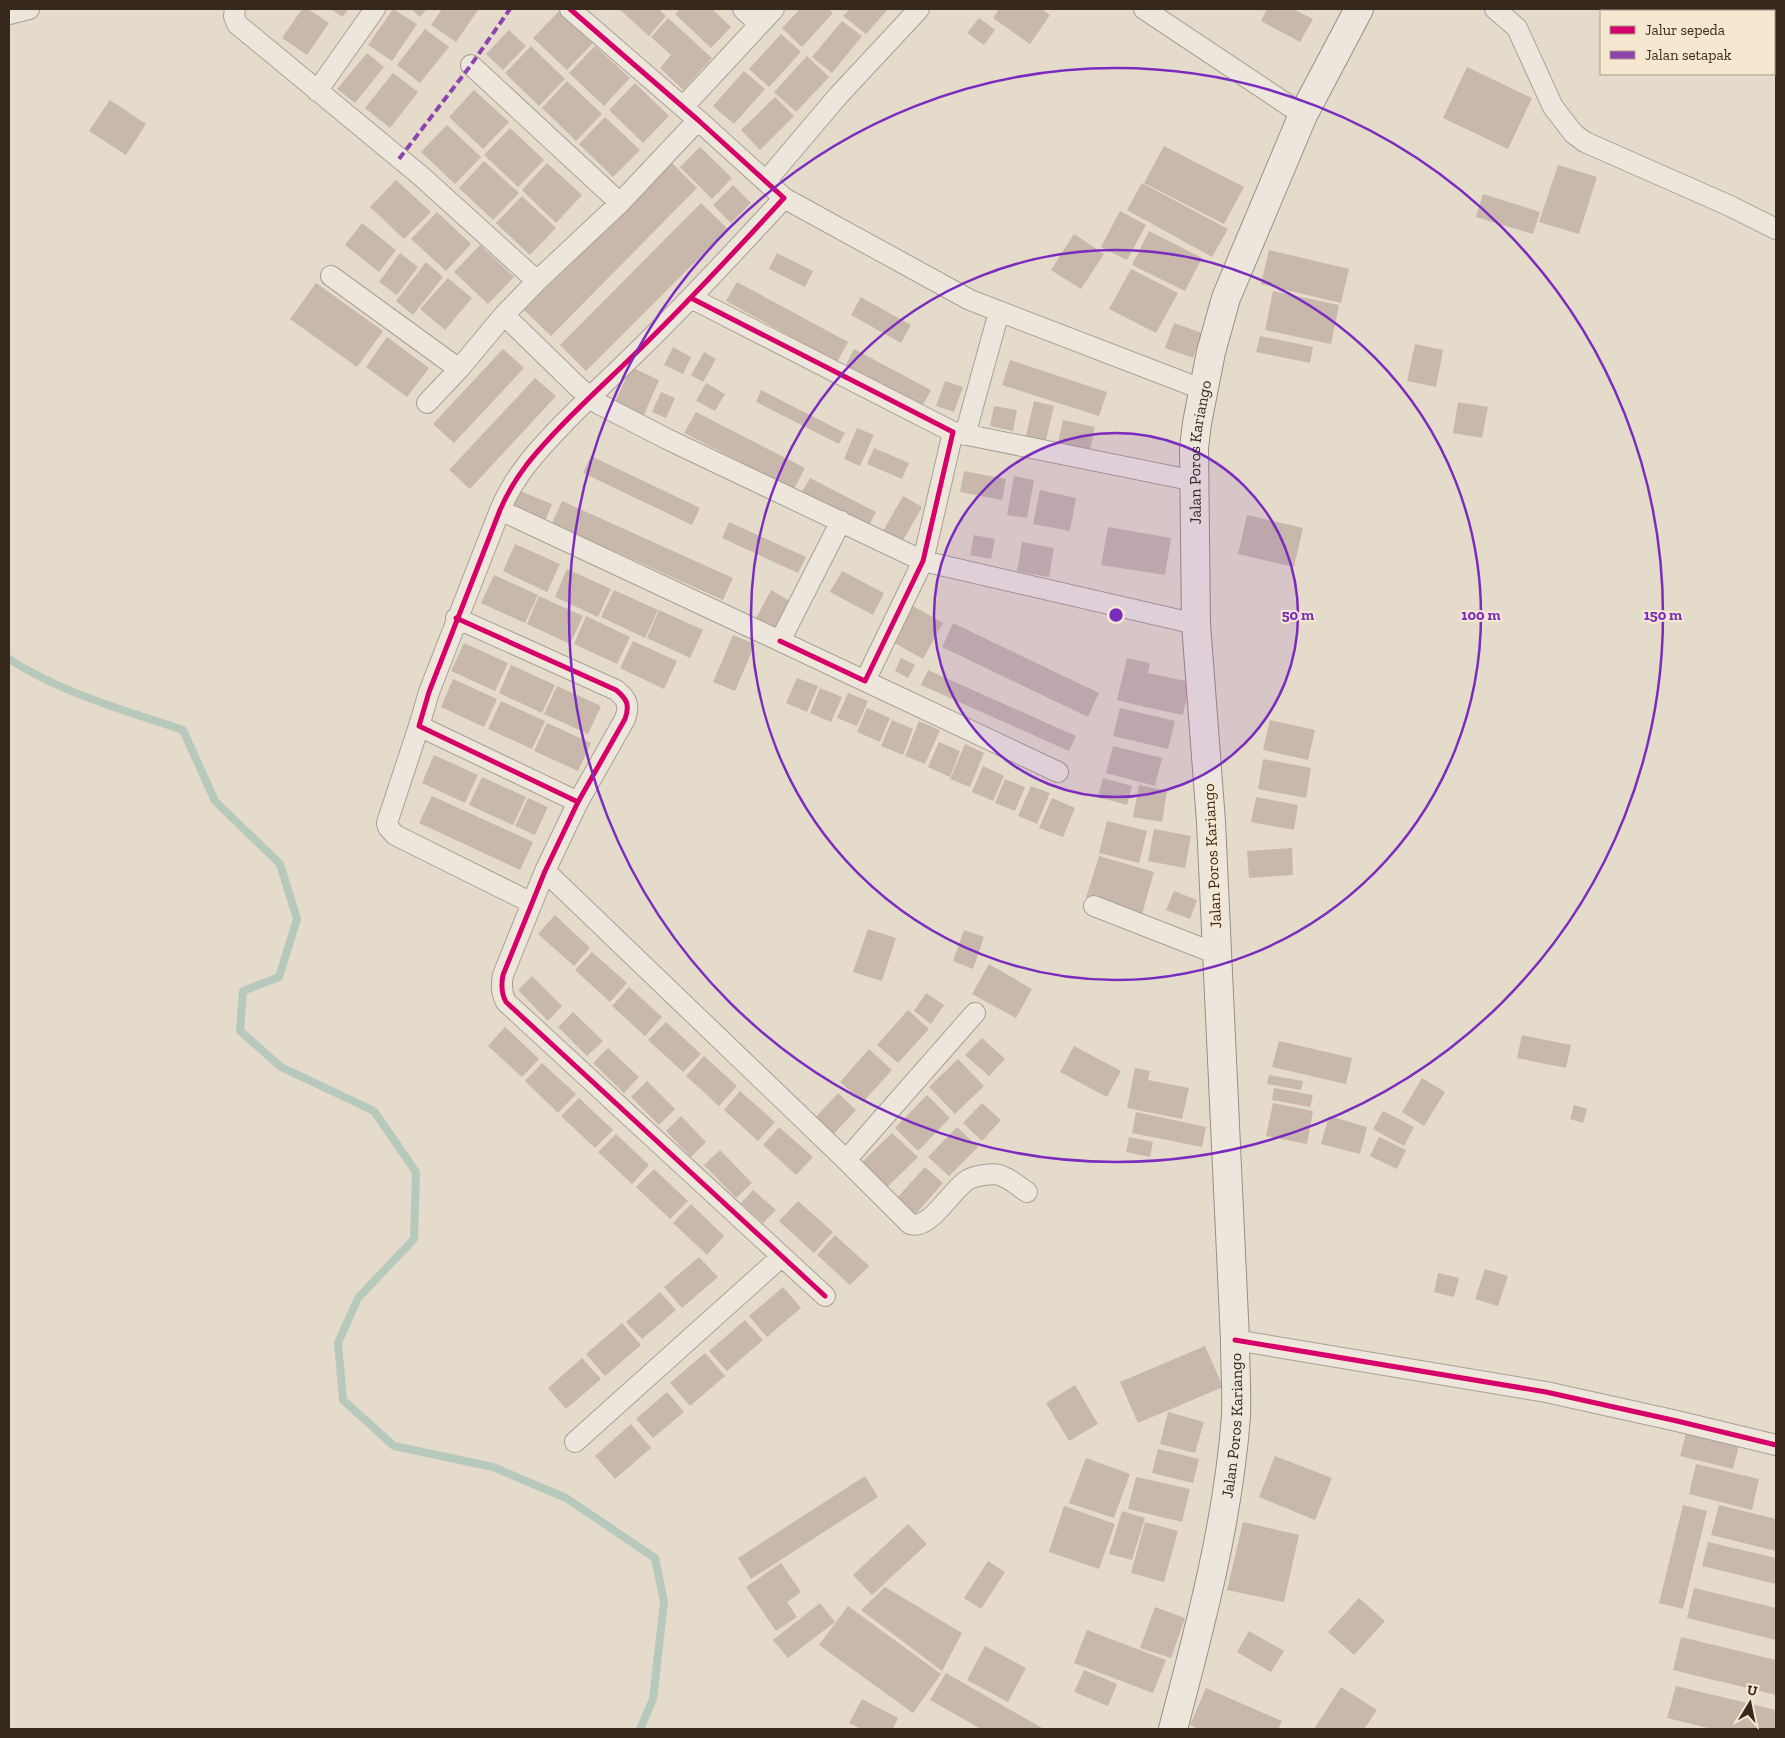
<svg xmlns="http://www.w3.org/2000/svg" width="1785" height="1738" font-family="'Zilla Slab',serif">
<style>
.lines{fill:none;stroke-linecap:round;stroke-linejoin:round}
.stream{stroke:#b6c9bc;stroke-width:8}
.building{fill:#c8b8ab}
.street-casing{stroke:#a9a094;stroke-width:22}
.secondary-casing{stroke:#998f84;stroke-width:30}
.street{stroke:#ece6dd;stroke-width:20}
.secondary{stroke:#ece6dd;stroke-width:28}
.quiet{stroke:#8e44ad;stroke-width:4;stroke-dasharray:8 4;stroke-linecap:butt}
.cycleway-casing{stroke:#f6e8d0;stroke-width:8}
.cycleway{stroke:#d6006c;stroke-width:5}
.ring{fill:none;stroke:#7b2cbf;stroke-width:2.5}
.labels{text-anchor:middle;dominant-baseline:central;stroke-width:4;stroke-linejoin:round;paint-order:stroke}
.street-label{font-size:16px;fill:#37281c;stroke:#f6e8d0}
.centre{fill:#7b2cbf;stroke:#f6e8d0;stroke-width:2.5}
.ring-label{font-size:15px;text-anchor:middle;font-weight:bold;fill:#7b2cbf;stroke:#f6e8d0;stroke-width:4;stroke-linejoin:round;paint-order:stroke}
</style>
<rect width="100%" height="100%" fill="#e4dbca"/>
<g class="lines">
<path class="stream" d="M9,659C61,693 124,710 183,730L215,801L280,864L297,919L279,977L243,991L240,1031L281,1067L374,1111L416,1172L414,1239L358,1298L338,1343L343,1400L394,1446L493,1467L566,1498L655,1558L664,1602L653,1699L640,1729"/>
</g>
<path class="building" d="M302,9H308L329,23L307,55L282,38Z
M331,9H349L342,17Z
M393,9L417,24L392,61L368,45Z
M411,9H427L420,17Z
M442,9L478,10L456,42L431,25Z
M619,9H658L666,16L649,36Z
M680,9H712L731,27L711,48L675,14Z
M800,9H829L833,13L802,47L782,28Z
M850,9H888L866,34L843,16Z
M999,9H1041L1050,15L1030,44L993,18Z
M1267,9H1293L1313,19L1300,42L1261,21Z
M559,11L593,43L567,70L533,38Z
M668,18L712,58L683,90L660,68L671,55L651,37Z
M979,18L995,30L984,45L967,33Z
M842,21L862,36L832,73L812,57Z
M425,29L449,47L420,83L397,65Z
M509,30L526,46L503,70L486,54Z
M781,34L801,52L769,87L749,69Z
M531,46L565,79L539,106L505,73Z
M595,46L630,78L604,106L569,73Z
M367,53L384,67L355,103L337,89Z
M807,56L829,77L796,112L774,92Z
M1467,67L1532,98L1508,149L1443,118Z
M744,71L765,89L734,124L713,106Z
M393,73L418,92L390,128L365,108Z
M567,81L602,114L576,141L542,108Z
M635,83L669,116L643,143L609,110Z
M474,90L509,122L483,149L449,117Z
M775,97L794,116L760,150L741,130Z
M110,100L146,124L126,155L89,131Z
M605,117L640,150L613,177L579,144Z
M447,125L481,157L455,184L421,152Z
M510,128L544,160L518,187L484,155Z
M1164,146L1244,187L1224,224L1144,183Z
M700,147L732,178L712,199L680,167Z
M484,161L519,193L493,220L459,188Z
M671,162L697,188L551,336L524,310Z
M547,163L582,195L556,223L522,190Z
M1558,165L1597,177L1579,234L1539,222Z
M396,180L431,212L404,239L370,207Z
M1142,183L1228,229L1212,257L1127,210Z
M733,185L751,203L731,223L713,205Z
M1483,194L1540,212L1533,234L1476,217Z
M522,196L556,228L530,255L496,223Z
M701,203L728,229L586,371L560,345Z
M1120,211L1146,225L1127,260L1101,247Z
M437,212L471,244L446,271L411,239Z
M362,223L396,250L379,272L345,245Z
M1149,231L1202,258L1185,291L1132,265Z
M1074,234L1104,254L1081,289L1051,270Z
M480,245L514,277L488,304L454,272Z
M1269,250L1349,269L1341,303L1261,284Z
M400,253L418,267L397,295L379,282Z
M777,253L813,271L805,287L769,269Z
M426,262L443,277L413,315L396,301Z
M1131,269L1178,293L1156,333L1109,309Z
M448,278L472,298L445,330L420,309Z
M737,282L848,342L837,362L726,301Z
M316,283L383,331L357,367L290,319Z
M1273,291L1339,305L1331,344L1265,330Z
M861,297L911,325L901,343L851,315Z
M1174,323L1202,333L1193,358L1165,348Z
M1260,336L1313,347L1310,363L1256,352Z
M387,337L429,368L407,397L366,367Z
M1415,344L1443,350L1436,387L1407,381Z
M673,347L691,357L683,374L664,365Z
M503,349L524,368L454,443L433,424Z
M854,349L931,390L919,412L843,371Z
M704,352L716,359L703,382L691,375Z
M1010,360L1107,392L1099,416L1002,385Z
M631,367L659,380L643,417L614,404Z
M535,378L556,396L470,489L449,470Z
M945,381L963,387L954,412L936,406Z
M706,383L725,394L715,411L696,401Z
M761,390L845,433L839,444L756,402Z
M661,392L675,398L666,418L652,412Z
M1034,401L1054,406L1044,448L1024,444Z
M1458,402L1488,407L1482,438L1453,433Z
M994,406L1017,410L1013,431L990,426Z
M696,412L805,468L794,489L684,433Z
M1063,420L1095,427L1090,450L1058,443Z
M857,428L874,435L860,466L844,459Z
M874,448L909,463L902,479L867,464Z
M591,456L700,508L692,525L583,473Z
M964,471L1006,479L1002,500L960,492Z
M1014,476L1034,480L1027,518L1007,515Z
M810,478L876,512L867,529L800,495Z
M1040,490L1076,498L1070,531L1033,524Z
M520,491L552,504L543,526L511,514Z
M903,496L922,507L901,544L882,533Z
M562,501L733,578L723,600L552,523Z
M1247,515L1303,528L1294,567L1238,554Z
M729,522L806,557L798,573L722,538Z
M1108,527L1171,538L1165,575L1101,565Z
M974,535L995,539L991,559L970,555Z
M1022,542L1054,548L1049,577L1017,571Z
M515,544L560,564L547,592L503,571Z
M567,569L611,589L598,617L555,597Z
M842,571L884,593L873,615L830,592Z
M494,575L538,595L525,623L481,603Z
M614,590L658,610L645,638L601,617Z
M771,590L790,601L773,632L754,622Z
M539,596L583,616L570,644L527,624Z
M913,606L943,623L923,659L893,642Z
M659,610L703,630L690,658L647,638Z
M586,616L630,637L617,664L574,644Z
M953,623L1099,693L1088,717L942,647Z
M733,635L755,644L735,691L713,682Z
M633,641L677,661L664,689L620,668Z
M464,643L508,663L495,691L451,671Z
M901,658L915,665L908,678L895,671Z
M1127,658L1150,663L1148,673L1190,682L1183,715L1141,706L1142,698L1140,706L1117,700Z
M511,665L555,685L542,713L499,693Z
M928,670L1076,736L1069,751L921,685Z
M797,678L818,686L807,712L786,703Z
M453,679L497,699L484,727L441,707Z
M557,686L601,706L588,734L544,714Z
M820,688L842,697L831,722L810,713Z
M848,693L868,701L857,726L837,718Z
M501,701L545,721L532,749L488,729Z
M867,708L890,718L880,742L857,732Z
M1120,708L1175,721L1168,749L1113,736Z
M892,720L913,729L903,755L881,746Z
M1270,720L1315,730L1308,760L1263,750Z
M919,721L940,730L925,764L905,756Z
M547,723L591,743L578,771L534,751Z
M939,742L960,751L950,777L928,767Z
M965,744L984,753L970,787L950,779Z
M1113,746L1162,758L1155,786L1106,773Z
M434,755L478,775L465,803L422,783Z
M1263,759L1311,768L1306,798L1258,789Z
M983,766L1004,776L993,801L972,792Z
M482,777L526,797L513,825L469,805Z
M1103,778L1132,786L1127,805L1098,797Z
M1005,779L1025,787L1015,811L995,803Z
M1139,785L1167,791L1162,822L1133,817Z
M1031,786L1050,793L1037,824L1018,816Z
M432,796L533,842L520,870L419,823Z
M1256,797L1298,805L1294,830L1251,822Z
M528,798L548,807L535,835L515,826Z
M1052,798L1075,808L1063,837L1039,828Z
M1107,821L1147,831L1139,863L1099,853Z
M1154,829L1191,836L1185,868L1148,861Z
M1292,848L1293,875L1249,878L1247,851Z
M1099,856L1154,872L1142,914L1086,898Z
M1174,891L1197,900L1190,919L1166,910Z
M555,915L590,948L574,966L538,934Z
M868,929L896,938L882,981L853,972Z
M964,930L984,937L973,969L953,961Z
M592,952L627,983L610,1002L575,970Z
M989,964L1032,989L1016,1018L972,994Z
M532,976L562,1006L548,1021L518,990Z
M629,987L662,1017L645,1036L612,1006Z
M926,993L944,1005L931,1024L914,1011Z
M908,1010L929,1029L898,1063L877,1045Z
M573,1012L603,1041L587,1056L558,1027Z
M666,1022L701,1054L683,1072L648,1040Z
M505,1027L539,1059L522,1077L488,1046Z
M1522,1035L1571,1045L1566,1068L1517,1058Z
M982,1038L1005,1059L989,1076L965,1055Z
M1279,1041L1352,1058L1346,1084L1272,1067Z
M1074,1046L1121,1071L1107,1097L1060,1072Z
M608,1048L639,1077L624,1093L593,1063Z
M869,1049L892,1070L863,1102L840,1082Z
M704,1056L737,1086L719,1106L686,1076Z
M958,1059L984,1086L955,1114L929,1087Z
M542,1063L576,1094L558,1113L525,1081Z
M1135,1068L1150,1071L1148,1080L1189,1088L1182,1119L1127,1108Z
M1269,1075L1303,1081L1301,1090L1267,1084Z
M1422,1078L1445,1092L1424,1126L1402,1112Z
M647,1081L675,1109L659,1125L631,1097Z
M1274,1088L1313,1095L1310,1107L1272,1100Z
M740,1091L775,1122L758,1141L724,1110Z
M838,1093L856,1110L830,1138L812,1121Z
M927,1095L950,1118L918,1151L895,1128Z
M579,1098L613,1130L595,1148L561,1116Z
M982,1103L1001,1120L982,1141L963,1123Z
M1273,1103L1313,1111L1307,1144L1266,1136Z
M1574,1105L1587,1109L1583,1123L1570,1119Z
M1383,1111L1414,1127L1404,1146L1373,1129Z
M1136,1112L1206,1127L1202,1147L1132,1133Z
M681,1116L706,1142L691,1157L666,1131Z
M1329,1116L1367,1127L1360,1154L1321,1144Z
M779,1127L813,1157L796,1175L763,1145Z
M957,1127L978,1147L949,1176L928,1157Z
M892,1133L918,1157L883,1191L858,1166Z
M616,1134L649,1165L632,1184L598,1152Z
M1129,1137L1153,1142L1150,1157L1126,1152Z
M1379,1137L1406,1150L1397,1169L1370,1156Z
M720,1150L752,1183L736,1198L704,1165Z
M925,1167L943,1183L914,1216L895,1200Z
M654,1169L688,1201L670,1219L636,1187Z
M753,1190L776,1210L763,1223L741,1203Z
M798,1201L833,1232L814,1253L779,1221Z
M691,1204L724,1236L707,1255L673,1223Z
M835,1235L869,1266L850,1285L817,1255Z
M699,1257L718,1277L682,1308L664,1287Z
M1485,1269L1508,1276L1498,1306L1475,1299Z
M1438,1273L1459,1278L1454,1297L1434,1292Z
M783,1287L801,1308L767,1337L749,1316Z
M660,1292L676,1310L642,1339L626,1322Z
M745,1320L763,1340L727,1371L709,1351Z
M622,1323L641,1345L605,1376L586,1354Z
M1205,1346L1223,1387L1138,1423L1120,1382Z
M705,1353L725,1376L690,1406L670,1383Z
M582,1358L601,1379L566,1409L548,1388Z
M1075,1385L1098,1424L1069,1441L1046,1403Z
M667,1392L684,1412L653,1438L636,1419Z
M1168,1412L1204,1422L1195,1453L1160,1444Z
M631,1424L651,1448L615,1479L595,1456Z
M1688,1426L1741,1438L1733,1469L1680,1456Z
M1158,1449L1199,1459L1193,1483L1152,1473Z
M1275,1456L1332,1478L1315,1520L1259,1497Z
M1086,1458L1130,1474L1114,1518L1069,1503Z
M1696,1464L1759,1479L1752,1510L1689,1494Z
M865,1476L878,1497L751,1579L738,1558Z
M1136,1477L1190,1489L1182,1522L1128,1509Z
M1683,1505L1707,1511L1683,1609L1659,1603Z
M1719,1505L1776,1519V1551L1711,1535Z
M1064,1506L1115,1524L1099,1569L1049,1552Z
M1122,1511L1145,1518L1132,1560L1109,1554Z
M1145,1522L1178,1531L1164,1582L1131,1573Z
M1243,1522L1299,1535L1284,1602L1227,1590Z
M908,1524L927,1544L872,1595L853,1575Z
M1708,1542L1776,1558V1584L1702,1566Z
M988,1561L1005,1572L981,1609L964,1598Z
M781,1563L801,1592L787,1602L797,1617L776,1631L746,1587Z
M885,1587L962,1633L942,1671L861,1610Z
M1694,1588L1776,1608V1640L1687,1618Z
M1359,1598L1385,1621L1354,1655L1328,1632Z
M820,1603L835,1622L788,1658L773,1640Z
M848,1606L941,1674L913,1713L819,1645Z
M1155,1607L1185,1618L1171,1658L1140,1648Z
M1087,1630L1166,1660L1153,1693L1074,1663Z
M1249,1631L1284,1651L1271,1672L1237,1652Z
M1681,1637L1776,1660V1695L1673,1670Z
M985,1646L1026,1668L1008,1702L967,1680Z
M1084,1670L1117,1684L1108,1706L1074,1692Z
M946,1673L1044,1729H981L930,1700Z
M1676,1686L1776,1710V1729H1712L1667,1718Z
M1341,1687L1377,1710L1364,1729H1314Z
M1206,1688L1282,1721L1278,1729H1198L1190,1725Z
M862,1699L898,1718L893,1729H861L849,1723Z"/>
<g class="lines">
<g class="street-casing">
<path id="street" d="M235,9L234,16L237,24L421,176L537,281
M743,9L759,24
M1144,9L1303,115
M1495,9L1517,28L1553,107L1574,134L1585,142L1730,206L1776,229
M9,14L29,9
M471,65L620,203
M317,91L375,9
M683,107L774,9
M766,181L838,96L919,9
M784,198L970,300L1204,390
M331,276L459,369
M691,298L953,432L923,561L865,681L780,641
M504,315L537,281L620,203L698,120
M427,403L459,369L504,315L578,387L599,404L667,439L923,561L1196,624
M953,432L1195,481
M965,435L999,312
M500,510L780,641L841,521
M456,618L616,690C627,699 630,705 625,719L578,802L419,726L429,692L500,510C515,475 536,452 562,425C589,397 618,371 646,343C694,296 739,247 784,198L698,120L570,9
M865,681L1058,772
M419,726L387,823L388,827L395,835L532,903
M578,802L545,871L503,975C501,985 501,993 506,1002L825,1296
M545,871L846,1160L910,1224C930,1230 950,1192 966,1181C971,1177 978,1176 984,1175C990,1174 999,1174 1004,1177C1012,1180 1019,1187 1027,1192
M1094,906L1217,954
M846,1160L975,1013
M1235,1340L1546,1392L1677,1421L1776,1445
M575,1442L781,1257"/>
</g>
<g class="secondary-casing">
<g id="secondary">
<path id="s1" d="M1173,1729C1200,1627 1228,1523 1236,1416C1237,1391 1235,1365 1235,1340L1211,822L1196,624L1194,448L1197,423L1211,352L1226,298L1303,115L1359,9"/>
</g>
</g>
<use href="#street" class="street"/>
<use href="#secondary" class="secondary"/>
<path class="quiet" d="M399,159L471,65L510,9"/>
<g class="cycleway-casing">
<path id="cycleway" d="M691,298L953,432L923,561L865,681L780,641
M456,618L616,690C627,699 630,705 625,719L578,802L419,726L429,692L500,510C515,475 536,452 562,425C589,397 618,371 646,343C694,296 739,247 784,198L698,120L570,9
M578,802L545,871L503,975C501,985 501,993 506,1002L825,1296
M1235,1340L1546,1392L1677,1421L1776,1445"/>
</g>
<use href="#cycleway" class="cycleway"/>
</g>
<circle cx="1116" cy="615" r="182" fill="#7b2cbf" fill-opacity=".12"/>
<g class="ring">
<circle cx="1116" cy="615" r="182"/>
<circle cx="1116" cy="615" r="365"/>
<circle cx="1116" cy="615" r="547"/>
</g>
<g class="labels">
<g class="street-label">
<text stroke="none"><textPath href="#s1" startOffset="1285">Jalan Poros Kariango</textPath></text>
<text transform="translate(1212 856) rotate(-93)">Jalan Poros Kariango</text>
<text stroke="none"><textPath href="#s1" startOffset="310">Jalan Poros Kariango</textPath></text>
</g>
</g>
<circle cx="1116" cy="615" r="8" class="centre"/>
<g class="ring-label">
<text x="1298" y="620">50 m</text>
<text x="1481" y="620">100 m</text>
<text x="1663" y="620">150 m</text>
</g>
<rect width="1785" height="1738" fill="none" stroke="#37281c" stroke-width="20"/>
<rect x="1600" y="10" width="175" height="65" fill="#f6e8d0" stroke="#aa9b88"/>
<rect x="1610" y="26" width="25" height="8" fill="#d6006c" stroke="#aa9b88"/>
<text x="1645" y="35" font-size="15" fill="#37281c">Jalur sepeda</text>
<rect x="1610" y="51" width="25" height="8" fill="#8e44ad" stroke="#aa9b88"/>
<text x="1645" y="60" font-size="15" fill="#37281c">Jalan setapak</text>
<g transform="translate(1750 1703) rotate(10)" stroke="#f6e8d0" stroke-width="4" paint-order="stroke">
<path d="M0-4L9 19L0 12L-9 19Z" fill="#37281c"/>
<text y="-8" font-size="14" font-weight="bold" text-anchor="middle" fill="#37281c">U</text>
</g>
</svg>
